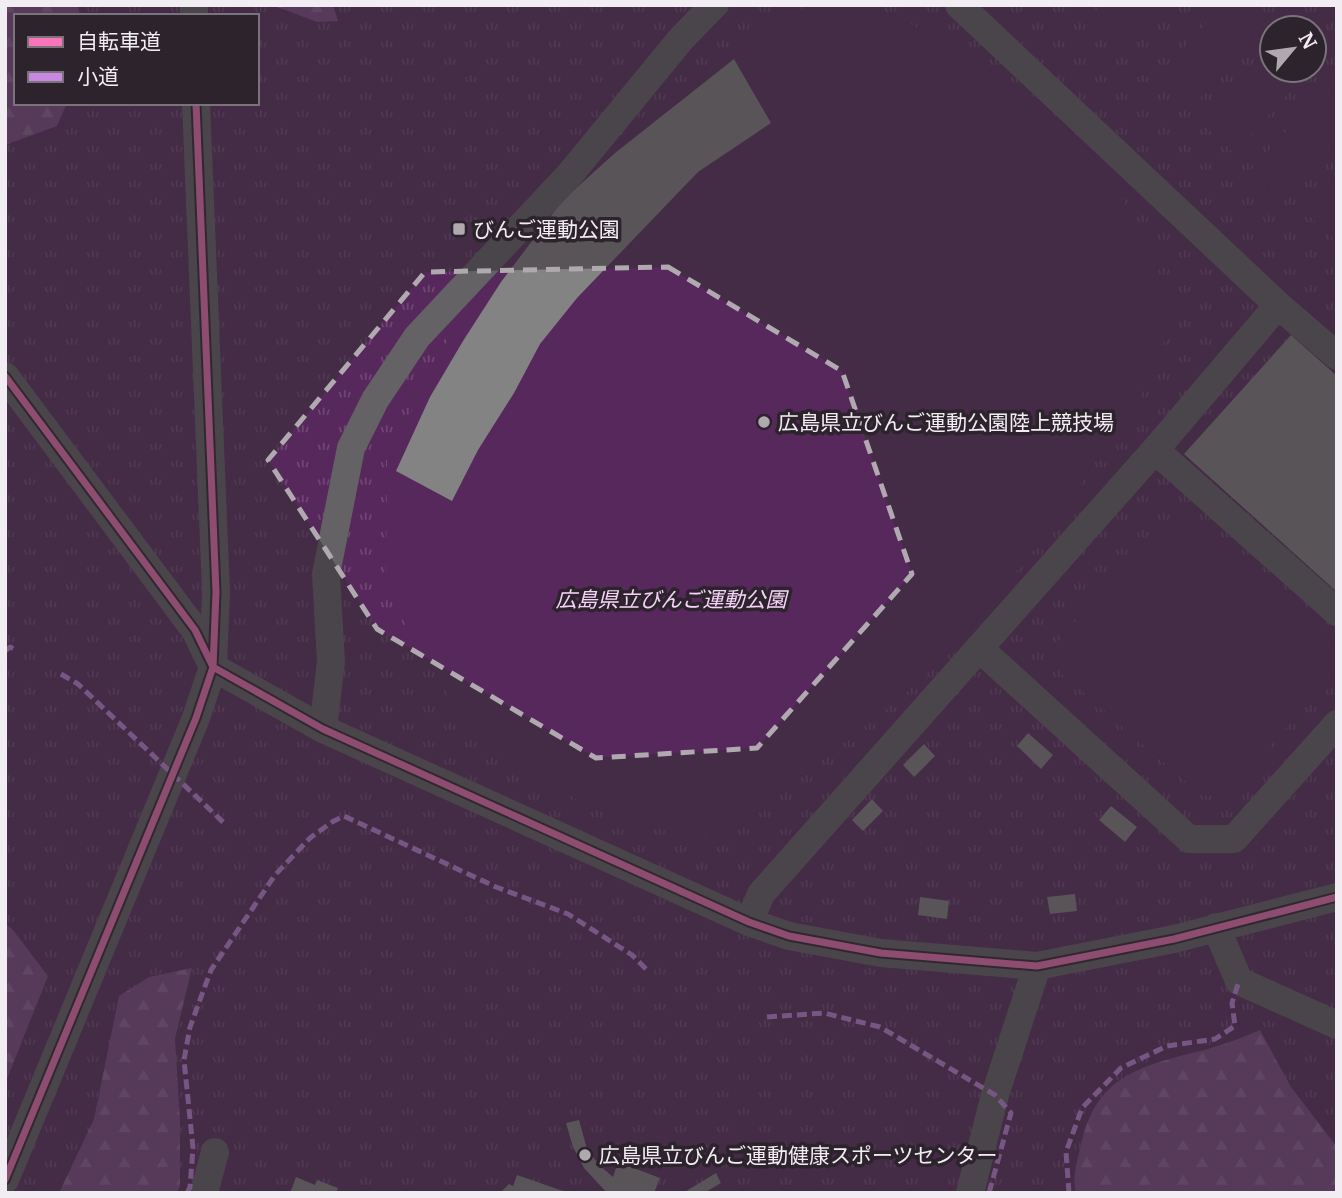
<svg xmlns="http://www.w3.org/2000/svg" width="1342" height="1198" font-family="Merriweather,'Noto Sans JP',serif">
<style>
.grass{fill:url(#grass-tufts);fill-rule:evenodd}
.forest{fill:url(#forest-firs)}
.pitch{fill:#57285c}
.building{fill:#838384}
.lines{fill:none;stroke-linecap:round;stroke-linejoin:round}
.minor{stroke:#646264;stroke-width:28}
.quiet{stroke:#c787e3;stroke-width:5;stroke-dasharray:10 5;stroke-linecap:butt}
.cycleway-casing{stroke:#2c232c;stroke-width:11}
.cycleway{stroke:#fb73b8;stroke-width:7}
.marked{fill:none;stroke:#b0aab0;stroke-width:5;stroke-dasharray:14 9;stroke-linejoin:round}
.poi-dot{fill:#b0aab0;stroke:#2c232c;stroke-width:2.5}
.labels{text-anchor:middle;dominant-baseline:central;stroke-width:7;stroke-linejoin:round;paint-order:stroke}
.poi-label{font-size:21px;fill:#f2ecf3;stroke:#2c232c;text-anchor:start}
.park-label{font-size:21px;font-style:italic;fill:#f6d3f9;stroke:#2c232c}
</style>
<defs>
<pattern id="grass-tufts" width="24" height="20" patternUnits="userSpaceOnUse" patternTransform="scale(1.75)"><rect width="24" height="20" fill="#57285c"/><path d="M3 7l-1-3M5 7V3M7 7l1-3M15 17l-1-3M17 17v-4M19 17l1-3" fill="none" stroke="#704774"/></pattern>
<pattern id="forest-firs" width="22" height="20" patternUnits="userSpaceOnUse" patternTransform="scale(1.75)"><rect width="22" height="20" fill="#804a85"/><path d="M5 1l3.5 6h-7zM16 11l3.5 6h-7z" fill="#926497"/></pattern>
</defs>
<rect width="100%" height="100%" fill="#342e34"/>
<path class="grass" d="M5,5H1337V1193H5ZM16,16H257V103H16ZM1272,28H1314V70H1272Z"/>
<path class="forest" d="M5,5H78L80,16H16V103H67L57,126L5,145Z
M272,5H333L338,21L317,22Z
M5,923L13,930L48,976L5,1084Z
M192,968L175,1039L180,1120V1186L177,1193H59L94,1119L119,996L149,977Z
M1260,1030L1291,1087L1337,1147V1193H1076C1072,1176 1077,1162 1081,1145C1099,1063 1158,1065 1224,1044C1236,1040 1248,1035 1260,1030Z"/>
<path class="pitch" d="M810,5H840L894,14L1039,100L1106,168L1154,260L1175,313L1148,384L1043,538L976,621L921,680L743,825L689,838L593,808L532,775L454,705L386,592L387,461L447,341L499,266L565,187L730,48Z
M1101,5H1162L1119,53L1085,22Z
M1223,5H1247L1267,24L1189,110L1156,79Z
M1272,44V70H1309L1234,153L1201,122Z
M1327,87L1337,96V143L1282,203L1249,172Z
M1337,177V241L1305,212Z
M1191,516L1336,648L1337,651V672L1226,794L1202,796L1060,672L1054,646L1165,521Z"/>
<path class="building" d="M734,59L771,123L698,172L577,298L540,344L514,393L478,450L452,501L396,471L430,397L463,341L501,282L563,200L615,153Z
M1291,335L1337,376V592L1184,454Z
M1028,733L1053,755L1041,769L1017,746Z
M924,744L935,756L914,777L903,765Z
M872,799L883,811L863,831L852,820Z
M1111,806L1137,827L1125,842L1099,820Z
M1075,894L1077,911L1050,914L1047,897Z
M920,897L949,901L947,919L918,915Z
M579,1120L587,1149L599,1165L613,1177L618,1162L660,1178L654,1193H607L584,1168L573,1147L566,1123Z
M716,1173L721,1183L704,1193H683Z
M517,1175L566,1192V1193H500L509,1184L513,1186Z
M296,1177L315,1185L317,1180L338,1188L336,1193H290Z"/>
<g class="lines">
<path class="minor" d="M194,5V16
M959,5L1278,305L1337,356
M5,376L195,630L213,667L323,729L749,922L789,936L881,953L1037,966L1174,939L1337,897
M1155,450L1337,612
M979,648L1189,839H1234L1337,724
M323,729L331,662L326,574L351,448L375,400L417,337L571,173L681,39L714,5
M749,922L761,894L1155,450L1278,305
M1216,927L1239,981L1337,1025
M5,1180L196,718L213,667L216,592L196,103
M204,1193L215,1152
M970,1193L995,1095L1037,966"/>
<path class="quiet" d="M5,651L10,647L16,650
M61,674L78,684L224,823
M767,1017L824,1013L880,1027L995,1095L1011,1113L989,1193
M187,1193L190,1187L193,1148L184,1060L190,1027L211,970L275,875L310,838L332,822L344,816L496,887L568,914L632,955L648,971
M1069,1193L1066,1152L1082,1108L1121,1068L1167,1046L1215,1039L1235,1026L1232,1003L1239,981"/>
<g class="cycleway-casing">
<path id="cycleway" d="M5,376L195,630L213,667L323,729L749,922L789,936L881,953L1037,966L1174,939L1337,897
M5,1180L196,718L213,667L216,592L196,103"/>
</g>
<use href="#cycleway" class="cycleway"/>
</g>
<path d="M0 0H1342V1198H0ZM668,267L842,371L912,574L757,748L596,758L377,629L268,460L425,272Z" fill="#342e34" fill-opacity=".55" fill-rule="evenodd"/>
<path class="marked" d="M668,267L842,371L912,574L757,748L596,758L377,629L268,460L425,272Z"/>
<g class="poi-dot">
<rect x="452" y="222" width="14" height="14" rx="3.5"/>
<circle cx="764" cy="422" r="7"/>
<circle cx="585" cy="1155" r="7"/>
</g>
<g class="labels">
<g class="poi-label">
<text x="473" y="229">びんご運動公園</text>
<text x="778" y="422">広島県立びんご運動公園陸上競技場</text>
<text x="599" y="1155">広島県立びんご運動健康スポーツセンター</text>
</g>
<g class="park-label">
<text x="671" y="599">広島県立びんご運動公園</text>
</g>
</g>
<rect width="1342" height="1198" fill="none" stroke="#f2ecf3" stroke-width="14"/>
<rect x="14" y="14" width="245" height="91" fill="#2c232c" stroke="#7b737c" stroke-width="2"/>
<rect x="28" y="37" width="35" height="10" fill="#fb73b8" stroke="#7b737c" stroke-width="2"/>
<text x="77" y="49" font-size="21" fill="#f2ecf3">自転車道</text>
<rect x="28" y="72" width="35" height="10" fill="#c787e3" stroke="#7b737c" stroke-width="2"/>
<text x="77" y="84" font-size="21" fill="#f2ecf3">小道</text>
<g transform="translate(1293 49) rotate(61)"><circle r="33" fill="#2c232c" stroke="#7b737c" stroke-width="2"/>
<path d="M0-5L12 26L0 18L-12 26Z" fill="#b0aab0"/>
<text y="-10" font-size="19" font-weight="bold" text-anchor="middle" fill="#f2ecf3">N</text>
</g>
</svg>
